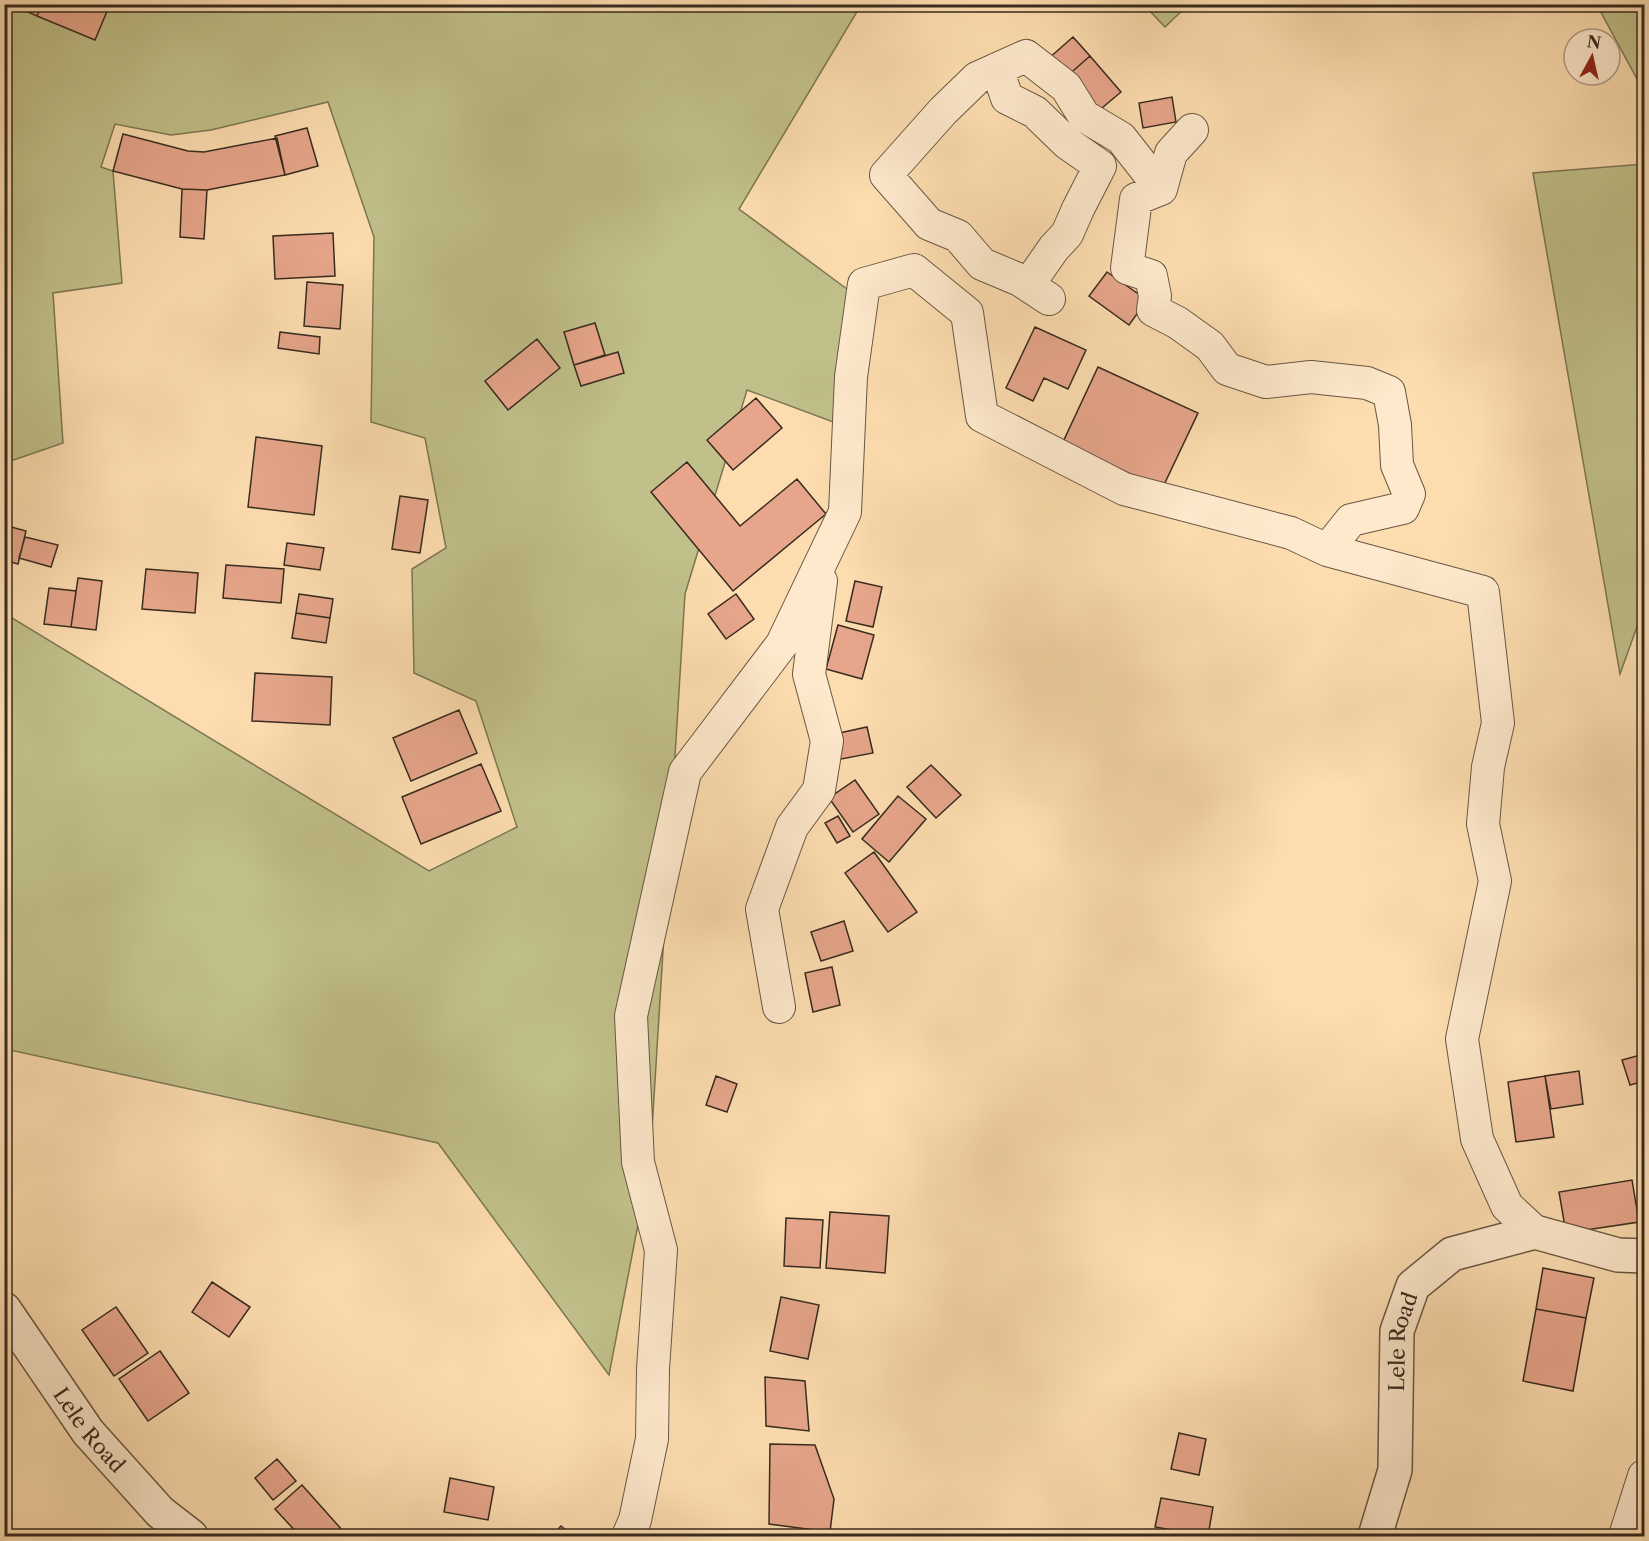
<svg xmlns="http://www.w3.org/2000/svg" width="1649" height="1541" font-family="'Libre Caslon Text',serif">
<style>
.green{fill:#c1c08a;stroke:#7c7654;stroke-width:1.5}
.building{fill:#e7a68b;stroke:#372b1f;stroke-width:1.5}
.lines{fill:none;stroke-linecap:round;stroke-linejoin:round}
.minor-casing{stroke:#685843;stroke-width:34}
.tertiary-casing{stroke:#685843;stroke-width:36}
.minor{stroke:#fee9cc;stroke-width:32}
.tertiary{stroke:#fee9cc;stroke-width:33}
.labels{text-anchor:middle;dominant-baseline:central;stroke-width:6;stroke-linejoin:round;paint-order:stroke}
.street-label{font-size:21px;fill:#372b1f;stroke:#fee9cc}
</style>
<rect width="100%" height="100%" fill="#fdddb0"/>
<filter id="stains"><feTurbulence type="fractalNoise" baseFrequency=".00333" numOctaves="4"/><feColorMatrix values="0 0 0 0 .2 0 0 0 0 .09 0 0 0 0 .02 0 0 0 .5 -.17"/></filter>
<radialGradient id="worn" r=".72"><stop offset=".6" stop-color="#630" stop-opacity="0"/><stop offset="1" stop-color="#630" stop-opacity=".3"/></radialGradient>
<path class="green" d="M5,5H861L739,209L851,292L844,426L747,390L685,594L650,1162L609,1375L438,1143L5,1049L4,613L429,871L517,827L476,701L414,673L412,569L446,548L425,438L371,422L374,237L328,102L211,130L171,135L115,124L101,167L113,171L122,283L53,293L63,443L5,463Z
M1144,5H1188L1165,27Z
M1597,5H1644V92Z
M1644,164V607L1620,674L1533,173Z"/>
<path class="building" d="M10,4H42L37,16Z
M42,4H110L95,40L37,16Z
M1073,37L1090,56L1065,78L1048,59Z
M1090,56L1121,92L1096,113L1065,78Z
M1172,97L1176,122L1143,128L1139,103Z
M307,128L318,166L285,175L275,136Z
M123,134L188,151L204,152L277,138L285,175L207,190L182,189L113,171Z
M182,189L207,190L204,239L180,237Z
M333,233L335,276L275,279L273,236Z
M1107,272L1147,300L1129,325L1089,296Z
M307,282L343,285L340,329L304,326Z
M595,323L605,355L574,365L564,332Z
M1035,327L1086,350L1068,389L1044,378L1033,401L1006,388Z
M280,332L320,337L319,354L278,348Z
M537,339L560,368L508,410L485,381Z
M618,352L624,373L581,386L574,365Z
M1098,367L1198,413L1162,489L1063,442Z
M756,398L782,428L733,470L707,440Z
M256,437L322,446L314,515L248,507Z
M687,462L740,526L797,479L826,514L733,591L651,492Z
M400,496L428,500L420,553L392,549Z
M4,525L26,531L18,564L4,560Z
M25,537L58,545L51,567L19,558Z
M287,543L324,548L320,570L284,565Z
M226,565L284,569L281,603L223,598Z
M146,569L198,573L195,613L142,609Z
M78,578L102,581L96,630L71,627Z
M855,581L882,587L873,627L846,621Z
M49,588L76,591L71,627L44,624Z
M299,594L333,599L330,618L296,613Z
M736,594L754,619L726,639L708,614Z
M296,613L330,618L326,643L292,638Z
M838,625L874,635L862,679L826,669Z
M255,673L332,677L330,725L252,721Z
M459,710L477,753L411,781L393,738Z
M867,727L873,753L836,760L830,735Z
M481,764L501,811L421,844L402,797Z
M931,765L961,795L936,818L907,787Z
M855,780L879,814L853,832L829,798Z
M898,796L926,819L889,862L862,839Z
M838,816L850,836L837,843L825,823Z
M874,852L917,912L888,932L845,873Z
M844,921L853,951L821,961L811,932Z
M832,967L840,1005L813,1012L805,973Z
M1644,1054V1081L1630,1085L1622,1060Z
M1579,1071L1583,1104L1551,1109L1545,1076Z
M716,1076L737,1084L727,1112L706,1105Z
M1545,1076L1554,1137L1516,1142L1508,1082Z
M1632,1180L1639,1222L1566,1233L1559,1192Z
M830,1212L889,1216L885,1273L826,1268Z
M786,1218L823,1220L820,1268L784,1266Z
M1543,1268L1594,1278L1586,1318L1536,1309Z
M212,1282L250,1307L229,1337L192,1312Z
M781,1297L819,1305L808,1359L770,1351Z
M116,1307L148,1353L114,1376L82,1330Z
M1536,1309L1586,1318L1573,1391L1523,1381Z
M160,1351L189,1393L148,1421L119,1379Z
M765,1377L805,1381L809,1431L766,1426Z
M1179,1433L1206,1439L1199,1475L1171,1469Z
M770,1444L815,1445L834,1499L830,1532L769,1524Z
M277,1459L296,1481L273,1500L255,1478Z
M450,1478L494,1487L488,1520L444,1512Z
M302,1485L343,1531L337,1536H300L275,1509Z
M1161,1498L1213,1507L1208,1536L1155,1527Z
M561,1526L573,1536H552Z"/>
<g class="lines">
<g class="minor-casing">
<path id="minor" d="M997,69L1007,98L1035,112L1067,143L1100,166L1078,209L1067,234L1054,248L1028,285
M1192,130L1171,153L1161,189L1136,199L1127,268L1151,276L1155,296L1153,310L1178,323L1210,346L1227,369L1266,382L1311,377L1367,383L1389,392L1395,425L1397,465L1409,494L1403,508L1351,520L1327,550
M1049,299L1020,280L982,264L958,236L929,224L886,175L943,111L977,78L1026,56L1066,87L1084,116L1121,138L1161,189
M779,1007L762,909L792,827L819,790L827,741L809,674L821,581
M628,1536L635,1520L652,1439L653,1369L661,1250L638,1162L631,1016L685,772L782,644L845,512L851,377L864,284L914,270L967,313L982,416L1124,489L1291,533L1327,550L1483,592L1498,723L1488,767L1483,824L1495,881L1462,1039L1477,1139L1507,1206L1535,1232
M1625,1536L1644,1476"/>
</g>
<g class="tertiary-casing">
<g id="tertiary">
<path id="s1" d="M4,1309L88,1432L160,1512L191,1536"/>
<path id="s2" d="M1375,1536L1395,1470L1397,1331L1413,1286L1452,1254L1535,1232L1618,1255L1644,1256"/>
</g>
</g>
<use href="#minor" class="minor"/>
<use href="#tertiary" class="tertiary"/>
</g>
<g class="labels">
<g class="street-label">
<text stroke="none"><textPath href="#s2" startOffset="198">Lele Road</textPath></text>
<text stroke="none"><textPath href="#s1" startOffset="148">Lele Road</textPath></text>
</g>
</g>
<rect width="1649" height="1541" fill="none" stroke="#fdddb0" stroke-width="24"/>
<rect x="6" y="6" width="1637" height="1529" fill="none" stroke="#372b1f" stroke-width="3"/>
<rect x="12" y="12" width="1625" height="1517" fill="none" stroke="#372b1f" stroke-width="1.5"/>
<g transform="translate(1592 57) rotate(8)"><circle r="28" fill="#fee9cc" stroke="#ae9d87" stroke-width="1.5"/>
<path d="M0-4.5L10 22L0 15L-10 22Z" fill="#8f2418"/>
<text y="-9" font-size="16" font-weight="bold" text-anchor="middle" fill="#372b1f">N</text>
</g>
<rect width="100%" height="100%" filter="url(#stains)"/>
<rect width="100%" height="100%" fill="url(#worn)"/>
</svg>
